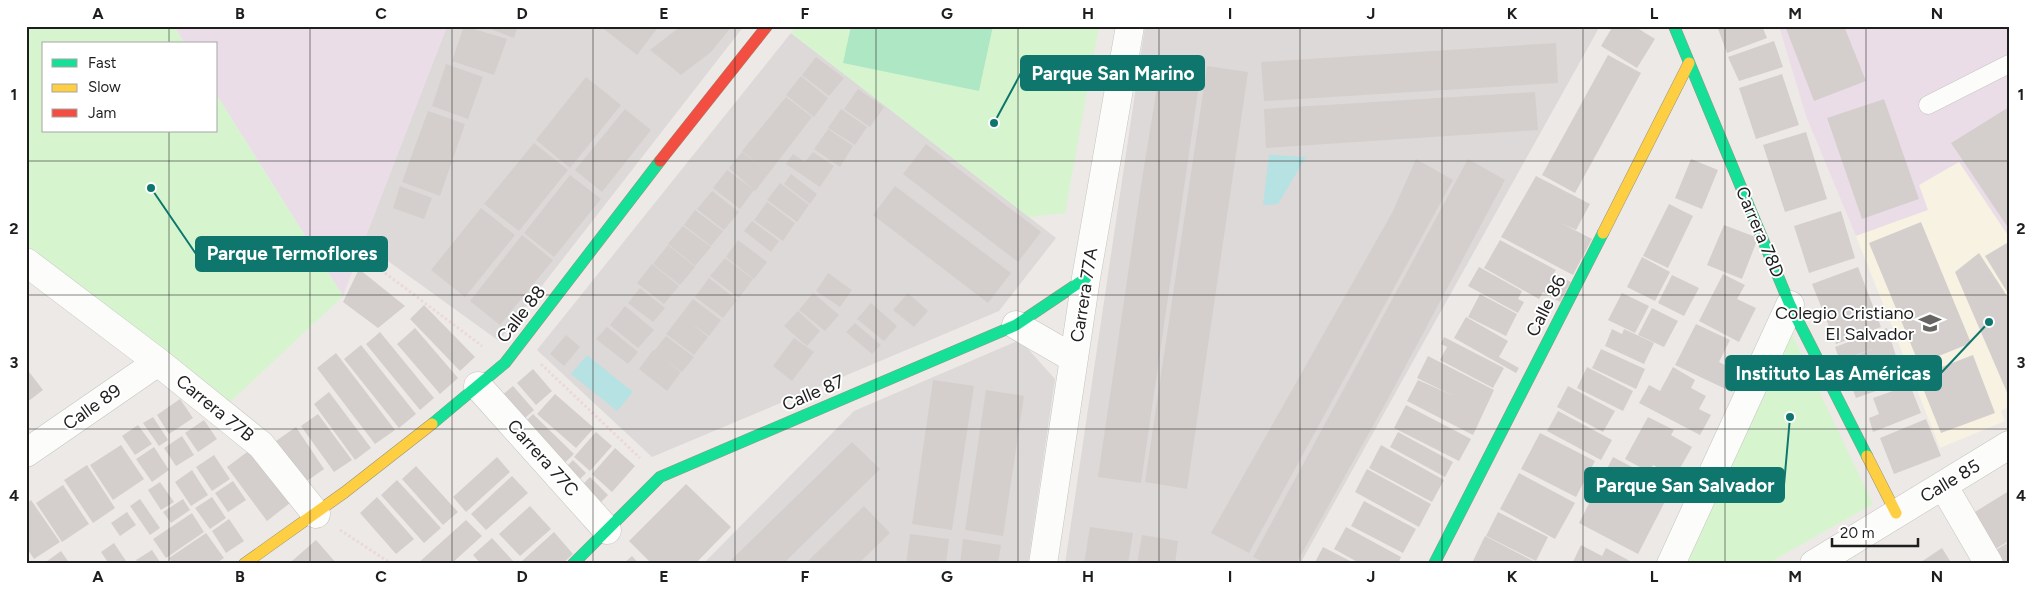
<svg xmlns="http://www.w3.org/2000/svg" width="2035" height="590" font-family="Figtree,sans-serif">
<style>
.residential{fill:#dcd9d8}
.industrial{fill:#ebdde8}
.education{fill:#f7f2e1}
.park{fill:#d6f5cf}
.pitch{fill:#aee7c4}
.water{fill:#b6e2e3}
.building{fill:#d4cfcd}
.lines{fill:none;stroke-linecap:round;stroke-linejoin:round}
.lane-casing{stroke:#c5c4c2;stroke-width:19}
.street-casing{stroke:#c5c4c2;stroke-width:29}
.fast-casing{stroke:#98947e;stroke-width:12}
.slow-casing{stroke:#98947e;stroke-width:12}
.jam-casing{stroke:#98947e;stroke-width:12}
.path{stroke:#ebd8d9;stroke-width:3;stroke-dasharray:2.5 2.5;stroke-linecap:butt}
.lane{stroke:#fcfcfb;stroke-width:18}
.street{stroke:#fcfcfb;stroke-width:28}
.fast{stroke:#16e098;stroke-width:11}
.slow{stroke:#ffcf43;stroke-width:11}
.jam{stroke:#f24e42;stroke-width:11}
.grid{fill:none;stroke:#1e1e1e;stroke-width:1;stroke-opacity:0.55}
.labels{text-anchor:middle;dominant-baseline:central;stroke-width:4;stroke-linejoin:round;paint-order:stroke}
.street-label{font-size:18px;fill:#1e1e1e;stroke:#fff}
.poi-label{font-size:18px;fill:#1e1e1e;stroke:#fff;text-anchor:end}
.leader{fill:none;stroke:#0f766e;stroke-width:2}
.callout-dot{fill:#0f766e;stroke:#fff;stroke-width:2}
.callout{fill:#0f766e;stroke:#0f766e;stroke-width:2}
.callout-label{font-size:19px;text-anchor:middle;font-weight:bold;fill:#fff}
.neatline{fill:none;stroke:#1e1e1e;stroke-width:2}
.grid-label{font-size:16px;text-anchor:middle;font-weight:bold;fill:#1e1e1e}
</style>
<rect width="100%" height="100%" fill="#ede9e6"/>
<path class="residential" d="M447,26H744L499,341L363,243Z
M1145,26H1227L1248,29L1293,26H1600L1300,564H1065Z
M791,33L1056,238L999,311L652,457L537,350Z
M1020,340L1055,379L1028,564H703L854,411Z"/>
<path class="industrial" d="M174,26H447L343,296L216,94V44H185Z
M1779,26H2009V237L1959,162L1928,210L1856,236L1806,116Z"/>
<path class="education" d="M1959,162L2009,237V407L2001,411L2005,421L1940,448L1856,236L1928,210L1919,185Z"/>
<path class="park" d="M26,26H174L185,44H44V131H216V94L343,296L228,404L26,245Z
M796,26H1099L1065,213L1029,217L791,33Z
M1790,330L1873,504L1767,564H1675Z"/>
<path class="pitch" d="M851,26H993L979,91L843,63Z"/>
<path class="water" d="M1269,155L1306,157L1278,204L1263,205Z
M587,355L633,392L617,411L571,374Z"/>
<path class="building" d="M464,26L507,39L494,75L452,61Z
M483,26H518L514,38Z
M600,26H659L637,55Z
M681,26H732L711,52L681,75L650,50Z
M1613,26H1634L1655,39L1637,68L1601,46Z
M1717,26H1762L1767,38L1727,53Z
M1785,26H1844L1866,81L1814,101Z
M1774,41L1783,67L1739,81L1728,57Z
M1556,43L1558,83L1264,101L1261,62Z
M1608,55L1641,73L1575,193L1542,175Z
M816,57L844,78L829,96L802,75Z
M1162,57L1202,64L1141,483L1098,477L1142,179Z
M446,64L483,77L468,119L432,106Z
M1207,66L1248,72L1187,489L1145,482Z
M1782,74L1799,125L1756,139L1739,88Z
M801,76L828,98L814,117L786,95Z
M586,77L621,105L570,168L536,140Z
M858,89L884,107L870,127L844,109Z
M1535,92L1538,130L1266,148L1264,109Z
M786,97L812,117L769,173L742,151Z
M1884,99L1919,199L1862,219L1827,118Z
M2009,107V229L1951,143Z
M625,109L651,130L602,192L575,170Z
M841,109L867,127L855,145L828,128Z
M428,111L465,124L440,196L402,182Z
M828,129L853,146L840,167L814,149Z
M1806,132L1827,199L1785,212L1763,145Z
M534,143L568,170L519,231L484,204Z
M926,144L1041,232L1018,262L903,174Z
M742,152L769,173L755,191L729,168Z
M813,152L834,166L820,187L786,164L793,154L805,162Z
M1416,159L1453,180L1249,553L1211,533L1392,213Z
M1468,159L1505,180L1389,397L1296,564H1267L1253,557Z
M1691,159L1718,170L1702,209L1675,198Z
M727,170L754,190L740,209L713,188Z
M791,174L817,194L810,204L784,184Z
M570,175L601,199L554,257L524,233Z
M1536,176L1590,204L1576,230L1561,223L1592,239L1573,275L1501,237Z
M780,183L809,205L797,222L767,200Z
M400,186L432,198L424,219L393,208Z
M895,186L1011,273L988,303L873,215Z
M712,191L739,212L724,230L697,209Z
M767,202L795,223L783,241L754,220Z
M1669,204L1693,216L1668,268L1643,256Z
M481,208L515,235L465,297L431,270Z
M695,210L723,231L711,246L684,225Z
M1841,211L1855,258L1809,273L1794,226Z
M752,221L779,241L771,252L744,231Z
M1921,222L1971,343L1919,364L1869,243Z
M1724,225L1758,238L1742,279L1707,265Z
M683,226L711,247L695,266L668,244Z
M522,235L553,260L500,325L470,301Z
M738,240L767,262L754,279L726,257Z
M1500,240L1556,270L1554,273L1571,282L1560,302L1543,292L1539,299L1484,268Z
M2007,243L2009,246V295L1985,256Z
M668,245L695,267L680,285L653,264Z
M1979,253L2009,299V397L1955,272Z
M1642,257L1670,272L1655,301L1627,287Z
M725,258L753,279L739,298L710,276Z
M652,264L679,286L664,304L637,283Z
M1479,267L1522,291L1518,299L1524,302L1518,313L1468,286Z
M1858,267L1881,327L1836,344L1812,284Z
M359,269L405,306L378,328L343,302Z
M828,273L852,290L840,307L816,291Z
M1723,274L1745,285L1737,299L1756,308L1739,342L1699,321Z
M1672,275L1699,288L1684,316L1658,303Z
M709,278L737,300L723,318L695,297Z
M640,288L665,308L653,322L628,303Z
M813,293L839,315L825,331L799,310Z
M908,293L928,311L914,327L893,310Z
M1622,293L1649,306L1635,333L1608,320Z
M1480,294L1517,314L1506,336L1468,317Z
M693,299L721,320L709,336L691,323L708,337L694,355L666,334Z
M871,303L897,326L884,341L857,319Z
M424,305L475,357L460,371L410,319Z
M625,306L654,330L638,348L610,325Z
M1652,308L1678,321L1664,347L1638,335Z
M798,311L820,331L807,346L784,326Z
M1466,317L1508,341L1499,357L1519,368L1516,373L1454,338Z
M855,323L881,345L872,354L846,332Z
M1696,324L1730,340L1719,362L1741,373L1732,392L1675,365Z
M607,327L638,352L628,364L596,339Z
M415,328L458,378L440,394L397,344Z
M1887,328L1896,356L1845,376L1840,362L1875,348L1840,361L1835,347Z
M1612,329L1622,334L1624,329L1654,343L1644,364L1605,346Z
M380,332L434,398L420,410L366,344Z
M566,335L580,347L564,366L550,354Z
M666,336L694,357L682,372L654,351Z
M1444,337L1504,368L1493,388L1440,360L1447,347L1441,344Z
M794,338L814,352L792,381L773,366Z
M361,345L416,414L399,428L344,359Z
M1601,349L1645,369L1636,389L1592,368Z
M653,350L681,372L667,391L639,369Z
M336,353L395,430L375,444L317,368Z
M1973,355L1995,413L1941,433L1918,376Z
M1428,356L1494,390L1473,435L1407,401L1418,380L1454,396L1417,378Z
M1899,358L1910,379L1856,398L1848,377Z
M1587,367L1633,391L1623,411L1577,388Z
M1673,367L1695,380L1691,388L1706,396L1699,409L1711,415L1700,435L1639,403L1649,385L1660,391Z
M26,368L43,390L26,403Z
M533,369L552,391L536,405L517,383Z
M933,380L974,386L952,530L912,524Z
M1910,385L1921,413L1873,432L1869,418L1879,414L1873,398Z
M513,386L534,410L516,426L494,402Z
M1568,386L1615,411L1603,432L1557,407Z
M986,390L1024,396L1003,536L965,530Z
M329,392L371,448L355,460L314,404Z
M555,394L594,428L576,448L537,414Z
M180,399L193,418L169,434L157,415Z
M1406,405L1471,439L1459,461L1394,428Z
M1558,411L1612,440L1601,460L1547,431Z
M318,414L352,460L334,472L301,426Z
M533,414L574,454L556,471L518,429Z
M153,417L168,440L159,446L143,423Z
M1648,417L1674,430L1671,435L1692,447L1675,477L1653,465L1649,472L1625,459Z
M1926,419L1941,456L1894,474L1880,438Z
M204,420L217,439L198,452L185,433Z
M138,425L152,444L135,455L122,436Z
M296,427L324,469L304,483L276,441Z
M596,432L612,446L590,471L574,457Z
M1398,432L1453,462L1445,477L1390,447Z
M1540,433L1595,461L1576,497L1521,469Z
M182,436L194,455L176,466L164,448Z
M852,442L880,469L783,564H727Z
M121,445L144,479L113,500L90,465Z
M1381,445L1444,480L1432,502L1369,468Z
M154,447L169,470L152,482L136,459Z
M615,448L635,466L612,492L592,474Z
M250,450L290,503L267,521L227,467Z
M214,455L230,479L212,491L196,467Z
M497,457L510,472L466,512L453,497Z
M1613,457L1672,488L1638,554L1579,523Z
M573,460L586,473L572,487L559,474Z
M87,465L115,508L93,523L64,480Z
M416,466L458,512L443,525L402,479Z
M1367,469L1431,504L1419,527L1355,492Z
M192,470L208,495L191,506L175,482Z
M1519,473L1575,503L1555,539L1500,509Z
M512,476L528,493L486,530L471,514Z
M590,477L608,495L592,511L575,492Z
M397,480L441,528L424,543L381,495Z
M233,481L246,500L228,512L215,493Z
M160,482L174,502L161,510L148,490Z
M686,484L731,527L695,564H652L629,541Z
M63,485L89,524L62,542L36,503Z
M2009,491V541L1985,555L1965,518Z
M212,497L226,518L210,529L195,508Z
M377,497L414,539L396,554L360,513Z
M140,499L160,528L150,535L130,506Z
M183,499L190,510L171,523L163,512Z
M31,500L60,542L34,559L26,547V504Z
M1364,501L1416,529L1403,553L1351,526Z
M530,506L551,529L520,556L499,534Z
M864,506L890,533L858,564H805Z
M127,512L136,525L120,536L111,523Z
M1498,512L1548,537L1536,561L1486,536Z
M192,513L204,532L166,558L153,539Z
M229,519L244,541L226,553L212,531Z
M466,520L482,536L451,564H417Z
M1090,527L1133,533L1128,564H1084Z
M1346,527L1401,557L1398,564H1361L1334,549Z
M554,532L573,554L562,564H524L522,561Z
M206,533L224,558L215,564H173L169,558Z
M910,534L949,539L946,564H906Z
M1142,535L1178,541L1175,564H1137Z
M1485,536L1539,564L1472,563Z
M492,538L513,561L510,564H481L473,555Z
M963,539L1001,545L998,564H960Z
M316,540L337,564H294L292,561Z
M2009,542V564H1991L1986,556Z
M114,543L126,561L121,564H109L101,552Z
M1581,545L1602,556L1606,548L1630,561L1629,564H1572Z
M1323,547L1356,564H1314Z
M1942,548L1952,564H1918Z
M152,550L160,562L158,564H139L136,560Z
M61,551L70,564H43Z
M632,556L639,564H623Z"/>
<g class="lines">
<g class="lane-casing">
<path id="lane" d="M1928,105L2009,64"/>
</g>
<g class="street-casing">
<path id="street" d="M26,262L158,362L261,445L316,514
M1016,325L1073,358
M478,386L607,530
M26,453L158,362
M1943,485L1989,564
M1043,564L1086,278L1130,26
M1671,564L1790,305
M1814,564L2009,445"/>
</g>
<g class="fast-casing">
<path id="fast" d="M1674,26L1790,305L1867,456
M432,424L505,363L660,161
M573,564L660,477L1016,325L1086,278
M1434,564L1603,233"/>
</g>
<g class="slow-casing">
<path id="slow" d="M1603,233L1689,63
M1867,456L1896,513
M244,564L345,492L432,424"/>
</g>
<g class="jam-casing">
<path id="jam" d="M660,161L767,26"/>
</g>
<path class="path" d="M365,258L482,346
M541,364L640,458
M340,530L392,564"/>
<use href="#lane" class="lane"/>
<use href="#street" class="street"/>
<use href="#fast" class="fast"/>
<use href="#slow" class="slow"/>
<use href="#jam" class="jam"/>
</g>
<path class="grid" d="M169,26V44M310,26V564M452,26V564M593,26V564M735,26V564M876,26V564M1018,26V564M1159,26V564M1300,26V564M1442,26V564M1583,26V564M1725,26V564M1866,26V564M169,131V564M26,161H2009M26,295H2009M26,429H2009"/>
<defs>
<g id="school-bare" transform="scale(1.725)"><path d="M0-5L7-2L0 1L-7-2ZM-4 1L0 2.5L4 1V4Q0 6-4 4Z" fill="#666564" stroke="#fff" stroke-width="2.5" paint-order="stroke"/></g>
</defs>
<g fill-rule="evenodd">
<use href="#school-bare" x="1930" y="323"/>
</g>
<g class="labels">
<g class="street-label">
<text transform="translate(1760 232) rotate(67)">Carrera 78D</text>
<text transform="translate(1084 295) rotate(-81)">Carrera 77A</text>
<text transform="translate(1546 306) rotate(-63)">Calle 86</text>
<text transform="translate(521 314) rotate(-52)">Calle 88</text>
<text transform="translate(813 393) rotate(-23)">Calle 87</text>
<text transform="translate(92 407) rotate(-35)">Calle 89</text>
<text transform="translate(215 408) rotate(39)">Carrera 77B</text>
<text transform="translate(543 458) rotate(48)">Carrera 77C</text>
<text transform="translate(1950 481) rotate(-31)">Calle 85</text>
</g>
<g class="poi-label">
<text x="1914" y="313">Colegio Cristiano<tspan x="1914" dy="21">El Salvador</tspan></text>
</g>
</g>
<path class="leader" d="M994 123L1021 73M151 188L196 254M1989 322L1941 373M1790 417L1784 485"/>
<g class="callout-dot">
<circle cx="994" cy="123" r="5"/>
<circle cx="151" cy="188" r="5"/>
<circle cx="1989" cy="322" r="5"/>
<circle cx="1790" cy="417" r="5"/>
</g>
<g class="callout">
<rect x="1021" y="56" width="183" height="34" rx="5"/>
<rect x="196" y="237" width="191" height="34" rx="5"/>
<rect x="1726" y="356" width="215" height="34" rx="5"/>
<rect x="1585" y="468" width="199" height="34" rx="5"/>
</g>
<g class="callout-label">
<text x="1113" y="80">Parque San Marino</text>
<text x="292" y="260">Parque Termoflores</text>
<text x="1833" y="380">Instituto Las Américas</text>
<text x="1685" y="492">Parque San Salvador</text>
</g>
<rect width="2035" height="590" fill="none" stroke="#ffffff" stroke-width="55"/>
<rect x="42" y="42" width="175" height="90" fill="#ffffff" stroke="#a5a5a5"/>
<rect x="52" y="59" width="25" height="8" fill="#16e098" stroke="#a5a5a5"/>
<text x="88" y="68" font-size="15" fill="#1e1e1e">Fast</text>
<rect x="52" y="84" width="25" height="8" fill="#ffcf43" stroke="#a5a5a5"/>
<text x="88" y="92" font-size="15" fill="#1e1e1e">Slow</text>
<rect x="52" y="109" width="25" height="8" fill="#f24e42" stroke="#a5a5a5"/>
<text x="88" y="118" font-size="15" fill="#1e1e1e">Jam</text>
<path d="M1832 538v8h86v-8" fill="none" stroke="#1e1e1e" stroke-width="2.5"/>
<text x="1840" y="538" font-size="15" fill="#1e1e1e" stroke="#ffffff" stroke-width="4" paint-order="stroke">20 m</text>
<rect x="28" y="28" width="1980" height="534" class="neatline"/>
<g class="grid-label">
<text x="98" y="19">A</text>
<text x="240" y="19">B</text>
<text x="381" y="19">C</text>
<text x="522" y="19">D</text>
<text x="664" y="19">E</text>
<text x="805" y="19">F</text>
<text x="947" y="19">G</text>
<text x="1088" y="19">H</text>
<text x="1230" y="19">I</text>
<text x="1371" y="19">J</text>
<text x="1512" y="19">K</text>
<text x="1654" y="19">L</text>
<text x="1795" y="19">M</text>
<text x="1937" y="19">N</text>
<text x="14" y="100">1</text>
<text x="2021" y="100">1</text>
<text x="14" y="234">2</text>
<text x="2021" y="234">2</text>
<text x="14" y="368">3</text>
<text x="2021" y="368">3</text>
<text x="14" y="501">4</text>
<text x="2021" y="501">4</text>
<text x="98" y="582">A</text>
<text x="240" y="582">B</text>
<text x="381" y="582">C</text>
<text x="522" y="582">D</text>
<text x="664" y="582">E</text>
<text x="805" y="582">F</text>
<text x="947" y="582">G</text>
<text x="1088" y="582">H</text>
<text x="1230" y="582">I</text>
<text x="1371" y="582">J</text>
<text x="1512" y="582">K</text>
<text x="1654" y="582">L</text>
<text x="1795" y="582">M</text>
<text x="1937" y="582">N</text>
</g>
</svg>
